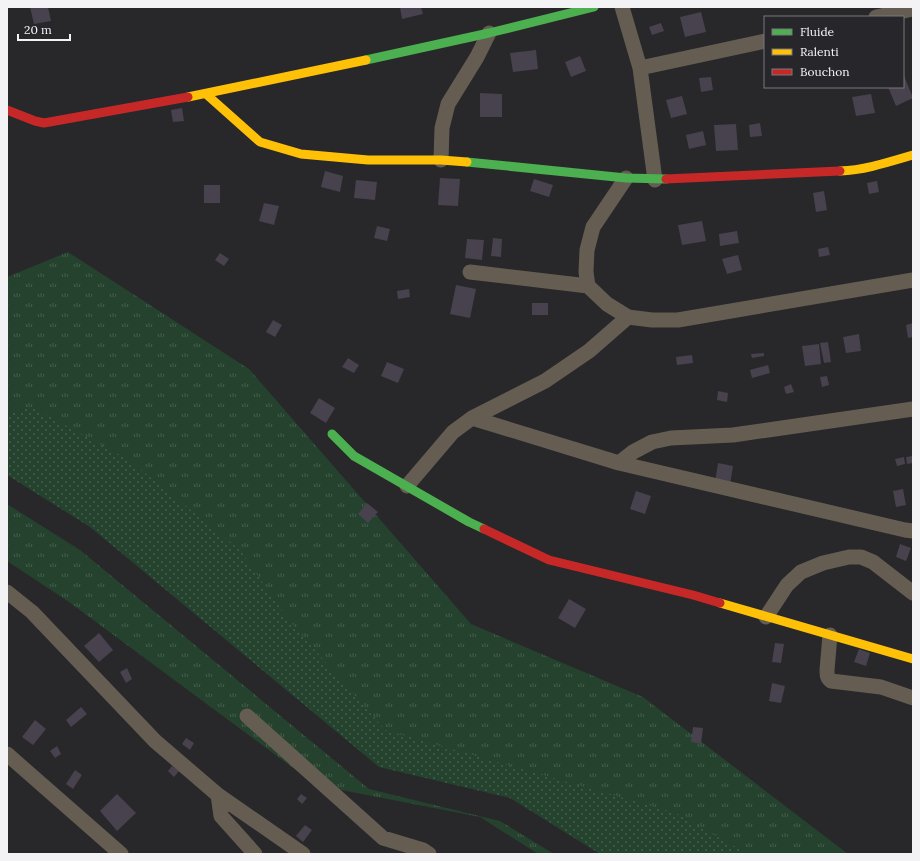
<svg xmlns="http://www.w3.org/2000/svg" width="920" height="861" font-family="Lora,serif">
<style>
.grass{fill:url(#grass-tufts)}
.garden{fill:url(#garden-dots)}
.building{fill:#47424d}
.lines{fill:none;stroke-linecap:round;stroke-linejoin:round}
.street{stroke:#655d52;stroke-width:15}
.fast{stroke:#4caf50;stroke-width:9}
.slow{stroke:#ffc107;stroke-width:9}
.jam{stroke:#c62828;stroke-width:9}
</style>
<defs>
<pattern id="grass-tufts" width="24" height="20" patternUnits="userSpaceOnUse"><rect width="24" height="20" fill="#24422d"/><path d="M3 7l-1-3M5 7V3M7 7l1-3M15 17l-1-3M17 17v-4M19 17l1-3" fill="none" stroke="#445e4c"/></pattern>
<pattern id="garden-dots" width="8" height="8" patternUnits="userSpaceOnUse"><rect width="8" height="8" fill="#24422d"/><path d="M2 2h.1M6 6h.1" fill="none" stroke="#445e4c" stroke-width="1.8" stroke-linecap="round"/></pattern>
</defs>
<rect width="100%" height="100%" fill="#28272a"/>
<path class="grass" d="M68,252L249,369L471,624L643,697L848,854H698L375,752L7,433V277Z
M7,504L80,550L369,789L500,821L554,854H538L480,817L316,785L69,602L7,561Z"/>
<path class="garden" d="M32,407L129,460L240,550L287,618L385,730L676,813L748,854H600L510,798L379,767L90,527L7,475V414Z"/>
<path class="building" d="M30,7H48L51,21L34,24Z
M400,7H421L423,14L402,19Z
M701,12L706,32L685,37L680,17Z
M661,23L664,31L652,35L649,27Z
M536,50L538,69L513,72L510,53Z
M580,56L586,71L571,77L565,62Z
M903,73L913,98L896,106L888,87H903Z
M711,77L713,90L701,92L699,78Z
M480,93L502,94V117H480Z
M871,94L875,113L856,116L852,97Z
M682,96L687,114L671,118L666,100Z
M182,108L184,121L173,122L171,110Z
M760,123L762,136L750,137L749,125Z
M736,124L738,150L716,151L714,125Z
M703,131L706,145L689,149L686,135Z
M325,171L343,176L340,192L321,187Z
M440,178L460,179L458,206L438,205Z
M534,179L553,185L549,197L530,191Z
M356,180L377,182L375,200L354,198Z
M877,181L879,192L869,194L867,183Z
M204,185H220V203H204Z
M824,191L827,210L816,212L813,193Z
M264,203L279,206L274,225L259,221Z
M702,221L706,241L682,245L678,225Z
M377,226L390,229L387,241L374,238Z
M737,231L739,243L720,246L719,234Z
M493,238L502,239L501,257L491,256Z
M467,239L484,240L482,260L465,258Z
M828,247L830,255L819,257L818,249Z
M220,253L229,259L224,266L215,260Z
M738,255L742,270L727,274L722,259Z
M456,285L476,289L470,318L450,314Z
M409,289L410,297L398,299L397,291Z
M532,303H548V315H532Z
M273,320L282,325L275,337L266,332Z
M913,323V337L908,338L906,325Z
M859,334L861,351L846,353L843,337Z
M828,342L831,362L824,363L820,343Z
M819,344L821,364L805,366L802,346Z
M764,353V356L752,358L751,354Z
M692,355L693,363L677,365L676,357Z
M348,358L359,365L354,373L342,367Z
M387,362L404,369L398,383L381,376Z
M768,365L770,373L752,378L750,370Z
M827,376L829,385L822,387L820,377Z
M791,384L794,392L786,394L784,387Z
M718,391L728,393L727,402L717,400Z
M319,398L335,408L326,423L310,413Z
M913,456V463L907,464L906,457Z
M904,457L905,464L897,466L895,459Z
M718,463L733,466L730,485L715,482Z
M903,489L906,505L896,507L893,491Z
M636,491L651,496L645,514L630,509Z
M367,503L378,512L368,523L358,514Z
M900,544L911,548L906,561L896,557Z
M569,599L586,609L575,628L558,618Z
M99,633L113,650L99,662L84,646Z
M775,643L784,644L781,663L772,662Z
M859,649L870,653L866,666L854,662Z
M127,668L132,679L126,683L120,672Z
M772,683L785,686L781,703L769,701Z
M81,707L87,714L71,727L66,720Z
M35,720L46,729L33,745L22,737Z
M693,727L703,728L701,744L691,742Z
M186,738L194,743L190,750L182,744Z
M57,746L61,754L55,758L50,751Z
M172,766L179,771L174,777L168,771Z
M75,770L82,775L73,789L66,784Z
M117,794L136,813L117,831L100,811Z
M301,794L307,798L302,804L297,799Z
M305,825L312,830L303,842L296,836Z"/>
<g class="lines">
<path class="street" d="M622,7L640,68L655,180
M876,17L913,9
M640,68L765,41
M441,160L442,128L448,104L477,57L489,33
M470,272L588,286L607,304L628,317L652,320H678L913,280
M588,286L586,272L587,250L593,227L626,178
M472,418L619,463L905,530L913,531
M619,463L633,452L652,442L671,438L733,435L913,409
M407,486L453,432L472,418L545,381L589,351L628,317
M7,592L32,612L155,741L218,795L303,854
M766,617L787,585L801,572L823,563L849,557H861L873,562L913,593
M830,635L827,670C827,675 827,678 831,681L881,687L913,698
M247,716L383,838L423,850L429,854
M7,754L121,854
M218,795L221,816L255,854"/>
<path class="fast" d="M366,60L489,33L594,7
M467,162L626,178L666,179
M332,434L354,456L469,522L484,529"/>
<path class="slow" d="M206,94L260,142L301,154L368,160H441L467,162
M188,97L366,60
M840,171C865,170 889,162 913,155
M720,603L913,659"/>
<path class="jam" d="M7,110L35,121L44,123L188,97
M666,179L840,171
M484,529L549,560L693,595L720,603"/>
</g>
<rect width="920" height="861" fill="none" stroke="#f3f2f5" stroke-width="16"/>
<rect x="764" y="16" width="140" height="72" fill="#27262b" stroke="#79787c"/>
<rect x="772" y="29" width="20" height="6" fill="#4caf50" stroke="#79787c"/>
<text x="800" y="36" font-size="12" fill="#f3f2f5">Fluide</text>
<rect x="772" y="49" width="20" height="6" fill="#ffc107" stroke="#79787c"/>
<text x="800" y="56" font-size="12" fill="#f3f2f5">Ralenti</text>
<rect x="772" y="69" width="20" height="6" fill="#c62828" stroke="#79787c"/>
<text x="800" y="76" font-size="12" fill="#f3f2f5">Bouchon</text>
<path d="M18 34v6h52v-6" fill="none" stroke="#f3f2f5" stroke-width="2"/>
<text x="24" y="34" font-size="12" fill="#f3f2f5" stroke="#27262b" stroke-width="3" paint-order="stroke">20 m</text>
</svg>
